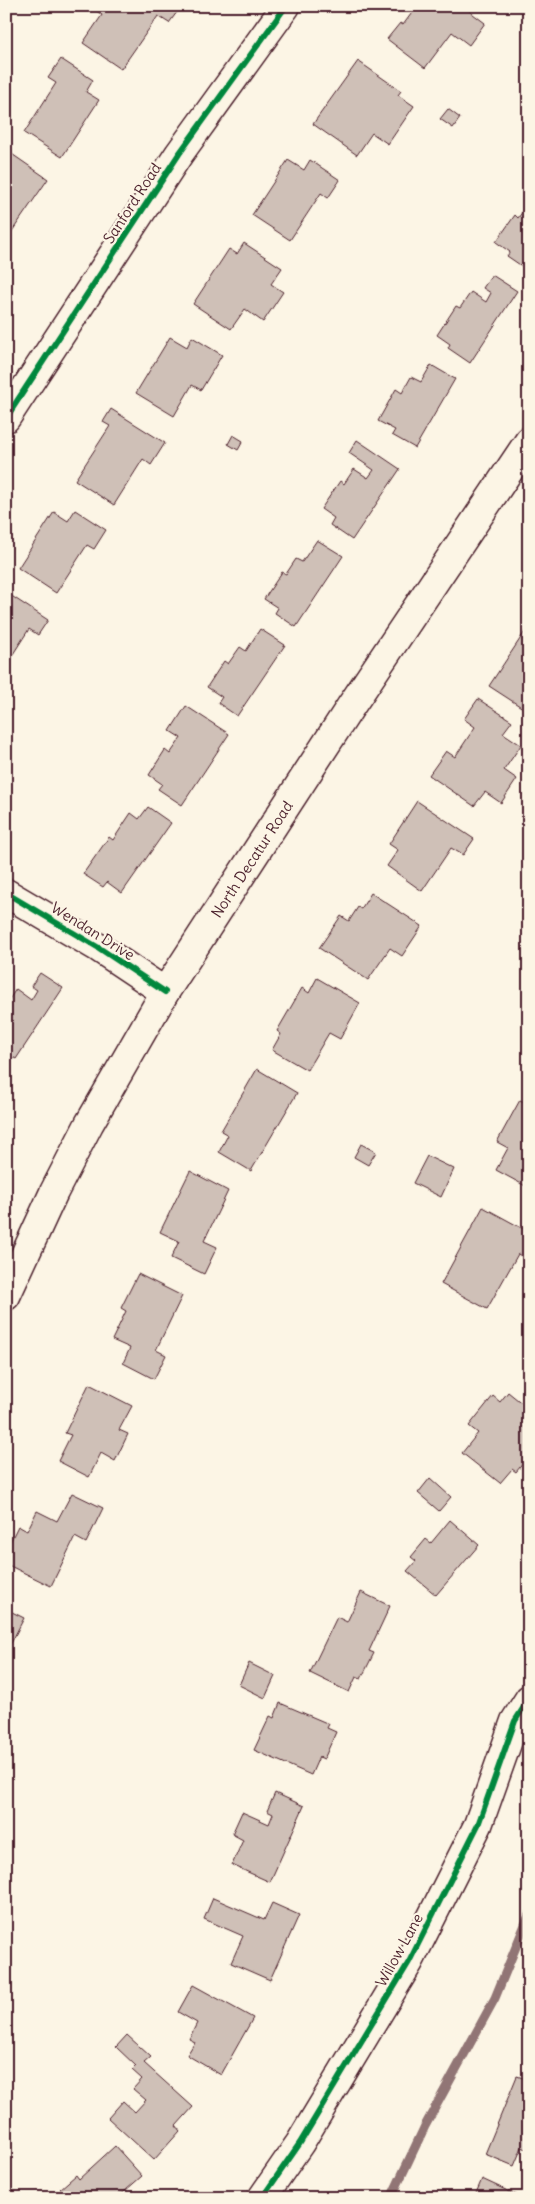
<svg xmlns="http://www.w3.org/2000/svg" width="535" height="2204" font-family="Delius,sans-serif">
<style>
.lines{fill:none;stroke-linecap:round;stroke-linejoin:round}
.stream{stroke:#917474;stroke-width:9}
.building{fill:#cfc0b7;stroke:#4a1f2b}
.minor-casing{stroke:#4a1f2b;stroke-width:31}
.secondary-casing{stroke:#4a1f2b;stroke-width:31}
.minor{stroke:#fcf5e5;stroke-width:28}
.secondary{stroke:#fcf5e5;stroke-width:28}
.cycleway-casing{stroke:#fcf5e5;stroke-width:9}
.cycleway{stroke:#00873e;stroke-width:6}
.labels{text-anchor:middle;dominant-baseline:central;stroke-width:4.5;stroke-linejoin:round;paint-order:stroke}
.street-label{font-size:15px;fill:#4a1f2b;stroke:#fcf5e5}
</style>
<rect width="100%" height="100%" fill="#fcf5e5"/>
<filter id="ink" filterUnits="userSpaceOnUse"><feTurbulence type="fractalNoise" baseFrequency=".02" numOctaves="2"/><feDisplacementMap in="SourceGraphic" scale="10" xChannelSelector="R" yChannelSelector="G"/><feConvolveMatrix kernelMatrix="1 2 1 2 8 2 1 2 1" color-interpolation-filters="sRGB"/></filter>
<g filter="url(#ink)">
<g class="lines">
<path class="stream" d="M391,2198L425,2126L495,1998L529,1915"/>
</g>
<path class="building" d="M90,6H178L180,8L169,23L158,16L121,69L83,43L102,15Z
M417,6H472L469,11L485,23L469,45L452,32L425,68L387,39L400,23L403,25Z
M61,59L93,80L86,92L99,100L62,157L24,133L56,83L48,78Z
M358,61L401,91L398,95L414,106L388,144L372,133L357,155L313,124Z
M448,109L460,118L453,128L440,119Z
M6,150L48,179L6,240Z
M288,160L304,170L310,160L340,180L328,198L321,193L290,240L252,215Z
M529,203V271L507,256L510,252L496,242L515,215L518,218Z
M244,243L282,268L271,284L283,292L263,322L245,309L231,329L193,304L229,249L237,254Z
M492,275L517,291L470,363L448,348L450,344L437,335L456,306L460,308L471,292L486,302L491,293L483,288Z
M170,337L187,347L192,337L222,355L201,390L192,385L174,416L136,393Z
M431,365L455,379L415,448L392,435L395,430L378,421L396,389L402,393L411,377L421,382Z
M111,409L165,443L151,465L143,459L114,505L75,480L110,426L103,422Z
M233,435L243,441L238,450L228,444Z
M357,440L400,469L352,540L330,525L334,518L321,509L340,481L344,484L354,469L368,478L374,470L349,453Z
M75,510L106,530L94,549L87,545L56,593L18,568L54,512L68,521Z
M317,540L343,556L296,627L275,613L278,608L264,599L282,572L286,574L296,559L302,562Z
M10,595L48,620L38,635L29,629L6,665V601Z
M260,629L285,645L237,716L218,703L222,697L207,687L224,661L228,664L240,647L246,651Z
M526,630L529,632V712L489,686Z
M478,699L512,721L503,733L521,745L504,770L517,779L501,803L485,792L474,806L429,775L446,751L455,757L475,727L464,719Z
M186,706L229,734L182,805L158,789L162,784L149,775L165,750L170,754L181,738L170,731Z
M417,801L474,839L463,855L451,848L422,891L387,866L398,850L389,844Z
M148,807L171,823L122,893L107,882L103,887L83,874L109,837L113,840L131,813L139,819Z
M371,893L422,926L402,956L390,948L368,980L319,948L341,916L349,921L358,907L361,909Z
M40,973L63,988L16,1059L6,1053V1004L16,989L31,1000L37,990L31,986Z
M317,978L360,1003L340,1039L329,1033L307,1070L272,1050L281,1034L277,1031L302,988L309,993Z
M257,1069L297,1093L251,1171L219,1152L228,1135L221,1131Z
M520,1100L529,1104V1188L496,1170L508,1148L497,1142Z
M361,1144L376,1152L368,1165L354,1157Z
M427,1156L454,1169L441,1197L413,1183Z
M190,1171L228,1191L204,1241L217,1247L204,1274L171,1258L179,1241L160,1232Z
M483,1207L529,1232V1258L528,1260L518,1254L487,1309L441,1284Z
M138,1274L182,1296L156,1350L166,1355L154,1379L123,1363L130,1348L112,1340L126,1311L121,1308Z
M89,1384L132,1406L119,1430L128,1434L115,1461L101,1453L89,1477L58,1461L71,1435L65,1433Z
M508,1392L529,1409V1456L516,1472L512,1469L500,1483L462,1453L478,1433L469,1426L493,1396L500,1402Z
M430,1478L451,1497L439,1511L418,1493Z
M72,1493L103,1508L86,1543L75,1537L51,1586L6,1564V1550L18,1526L27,1531L37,1511L57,1521Z
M450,1520L479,1545L436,1595L407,1571L416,1561L411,1557L426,1539L431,1543Z
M361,1592L390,1606L369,1651L374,1653L361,1679L356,1677L349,1692L310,1673L337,1617L347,1622Z
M6,1609L24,1618L6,1653Z
M249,1663L275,1676L265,1698L239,1685Z
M280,1703L329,1724L327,1728L336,1732L324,1759L319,1757L311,1775L254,1750L270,1716L274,1718Z
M275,1793L304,1806L270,1882L232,1865L243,1840L232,1834L242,1812L269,1824L273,1814L267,1811Z
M213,1898L264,1920L272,1903L299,1915L270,1980L231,1963L243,1936L204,1919Z
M193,1985L253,2018L221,2075L187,2055L195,2042L189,2039L197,2023L178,2012Z
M127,2035L151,2057L144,2063L193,2107L176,2126L180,2131L154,2160L108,2118L123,2101L135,2112L146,2100L133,2089L142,2079L132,2070L136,2066L116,2047Z
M517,2076L529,2080V2150L522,2147L514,2166L485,2154Z
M115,2146L142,2176L117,2198H61L65,2194L60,2189L76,2175L79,2179Z
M482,2179L523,2198H474Z"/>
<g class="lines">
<g class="minor-casing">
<path id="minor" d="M6,418L179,154L286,6
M6,893L99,948L165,992
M262,2198L300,2143L409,1962L478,1825L515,1721L529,1699"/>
</g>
<g class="secondary-casing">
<g id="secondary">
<path id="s1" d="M6,1296L54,1192L89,1124L165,992L351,706L529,441"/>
</g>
</g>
<use href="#minor" class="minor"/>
<use href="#secondary" class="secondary"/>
<g class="cycleway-casing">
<path id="cycleway" d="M6,418L179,154L286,6
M6,893L99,948L165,992
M262,2198L300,2143L409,1962L478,1825L515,1721L529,1699"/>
</g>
<use href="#cycleway" class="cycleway"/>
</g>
</g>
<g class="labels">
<g class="street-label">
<text transform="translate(132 203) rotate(-57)">Sanford Road</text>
<text stroke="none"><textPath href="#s1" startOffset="502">North Decatur Road</textPath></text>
<text transform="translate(93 931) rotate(32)">Wendan Drive</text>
<text transform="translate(399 1950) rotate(-61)">Willow Lane</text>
</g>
</g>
<rect width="535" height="2204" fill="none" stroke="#fcf5e5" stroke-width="25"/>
<rect x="12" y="12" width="510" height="2179" fill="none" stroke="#4a1f2b" stroke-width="2" filter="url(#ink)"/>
</svg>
